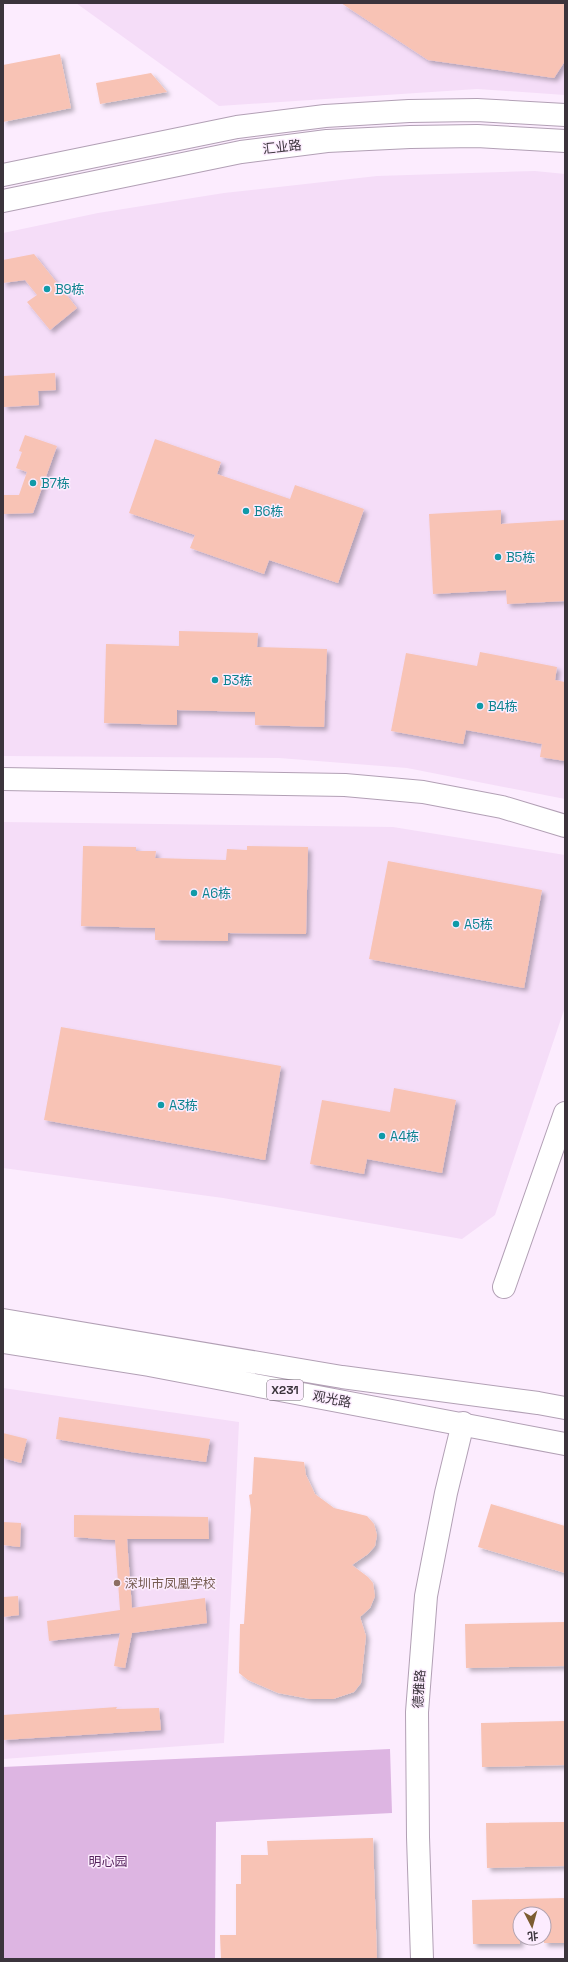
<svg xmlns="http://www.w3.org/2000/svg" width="568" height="1962" font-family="'Space Grotesk','Noto Sans SC',sans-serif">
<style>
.built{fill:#f5ddf8}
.green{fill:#ddb5e2}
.building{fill:#f8c3b5;filter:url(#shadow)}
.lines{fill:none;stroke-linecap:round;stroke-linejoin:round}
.minor-casing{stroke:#b2a0b5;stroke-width:24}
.major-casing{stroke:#b2a0b5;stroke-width:24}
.minor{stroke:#fff;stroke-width:22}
.major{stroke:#fff;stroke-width:22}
.culture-dot{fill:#0f9aa8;stroke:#fcecfe;stroke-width:1.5}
.education-dot{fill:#8d6e63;stroke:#fcecfe;stroke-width:1.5}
.labels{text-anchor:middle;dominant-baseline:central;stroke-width:3;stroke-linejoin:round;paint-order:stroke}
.shield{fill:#fcecfe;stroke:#756b76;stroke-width:1}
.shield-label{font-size:12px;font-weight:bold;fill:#3b343c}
.street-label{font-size:13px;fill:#3b343c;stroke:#fcecfe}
.culture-label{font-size:13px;fill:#0d838f;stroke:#fcecfe;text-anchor:start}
.education-label{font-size:13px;fill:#785e54;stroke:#fcecfe;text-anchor:start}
.park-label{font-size:13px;fill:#56235d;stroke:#fcecfe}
</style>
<defs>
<filter id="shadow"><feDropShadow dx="3.5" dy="3.5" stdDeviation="2" flood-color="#0004"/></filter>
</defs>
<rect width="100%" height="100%" fill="#fcecfe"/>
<path class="built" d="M76,3H565V95L477,89L219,106Z
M535,171L565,174V799L407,768L279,758L3,756V233L98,213L224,193L377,176Z
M3,822L393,827L565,855V1007L495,1215L462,1239L223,1198L3,1168Z
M3,1388L239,1422L224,1743L3,1759Z"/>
<path class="green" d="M390,1749L392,1813L216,1822L215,1959H3V1767Z"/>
<path class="building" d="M341,3H565V61L554,78L428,60Z
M60,54L71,108L3,122V65Z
M151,73L167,92L100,104L96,83Z
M34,254L77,308L50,330L27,302L37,295L25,280L3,283V260Z
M55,373L56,390L38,391L39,405L4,407L3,376Z
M25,435L57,446L33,513L3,514V495H19L27,472L16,468L22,452L19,451Z
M155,439L221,462L217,474L290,499L295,485L364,509L338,583L269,560L264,574L190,548L195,535L129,513Z
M501,510V524L565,520V601L507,604L506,590L433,594L429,514Z
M179,631L258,633L257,647L327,649L324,727L255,725V712L177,710V725L104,723L106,644L179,646Z
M480,652L557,667L555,680L565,682V761L540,757L542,744L466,730L463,744L391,731L406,653L477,666Z
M83,846L136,847V851H156L155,858L226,860L227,849L247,850V846L308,847L306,934L228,933V941L155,940V928L81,926Z
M388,861L542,890L524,988L369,959Z
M61,1027L281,1066L265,1160L44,1120Z
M394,1088L456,1100L442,1173L367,1159L364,1174L310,1164L322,1100L390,1112Z
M59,1417L210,1439L206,1462L131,1452L56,1439Z
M3,1433L27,1439L21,1463L3,1458Z
M254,1457L304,1462L306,1475L315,1494L334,1508L367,1516L374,1524L377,1535L375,1546L368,1554L352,1565L368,1577L373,1583L375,1596L370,1608L360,1617L366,1636L361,1683L354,1692L333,1699H310L278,1693L248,1680L239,1673L240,1624H244L251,1509L249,1495L252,1494Z
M491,1504L565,1526V1573L478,1547Z
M74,1515L208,1517L209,1539H127L132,1608L205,1598L207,1623L132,1633L125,1668L114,1666L120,1633L49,1641L47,1621L120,1610L115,1540L74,1537Z
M3,1522L21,1523L20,1547L3,1545Z
M18,1596L19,1615L3,1617V1597Z
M565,1622V1666L466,1668L465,1624Z
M117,1707L116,1709L159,1708L161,1730L3,1740V1715Z
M565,1721V1765L482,1767L481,1723Z
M565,1822V1866L487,1868L486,1823Z
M373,1838L377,1959H221L220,1935H236V1884H241V1855H268L267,1841Z
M565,1898V1943H544V1914H520V1944H473L472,1900Z"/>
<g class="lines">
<g class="minor-casing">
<path id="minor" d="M3,175L237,127L325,116L409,111L477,110L565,115
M3,201L241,152L327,141L410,137L477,136L565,141
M3,779L345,785L423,792L502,807L565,826
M504,1287L565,1113
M422,1959L418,1837L417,1712L426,1596L446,1493L463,1423"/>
</g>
<g class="major-casing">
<path id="major" d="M3,1320L342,1377L538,1403L565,1408
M3,1342L149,1365L565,1444"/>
</g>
<use href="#minor" class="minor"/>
<use href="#major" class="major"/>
</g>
<g class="culture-dot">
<circle cx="47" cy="289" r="4"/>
<circle cx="33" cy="483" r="4"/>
<circle cx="246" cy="511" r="4"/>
<circle cx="498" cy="557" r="4"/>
<circle cx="215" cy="680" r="4"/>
<circle cx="480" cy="706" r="4"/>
<circle cx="194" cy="893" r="4"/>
<circle cx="456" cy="924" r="4"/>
<circle cx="161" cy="1105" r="4"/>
<circle cx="382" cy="1136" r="4"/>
</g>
<circle class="education-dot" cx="117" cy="1583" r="4"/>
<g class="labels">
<rect class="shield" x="267" y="1380" width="36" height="20" rx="3"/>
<g class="shield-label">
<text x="285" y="1390">X231</text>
</g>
<g class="street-label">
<text transform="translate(282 147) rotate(-7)">汇业路</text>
<text transform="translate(332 1399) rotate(11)">观光路</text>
<text transform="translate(419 1689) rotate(-86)">德雅路</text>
</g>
<g class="culture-label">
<text x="55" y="289">B9栋</text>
<text x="41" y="483">B7栋</text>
<text x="254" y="511">B6栋</text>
<text x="506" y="557">B5栋</text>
<text x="223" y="680">B3栋</text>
<text x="488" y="706">B4栋</text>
<text x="202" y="893">A6栋</text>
<text x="464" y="924">A5栋</text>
<text x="169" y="1105">A3栋</text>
<text x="390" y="1136">A4栋</text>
</g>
<g class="education-label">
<text x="125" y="1583">深圳市凤凰学校</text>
</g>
<g class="park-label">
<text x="108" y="1861">明心园</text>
</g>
</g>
<rect width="568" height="1962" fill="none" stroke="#3b343c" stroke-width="8"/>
<g transform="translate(532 1926) rotate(174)"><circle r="19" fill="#fcecfe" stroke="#afa2b0"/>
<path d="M0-3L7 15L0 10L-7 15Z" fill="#7c5c31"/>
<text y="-6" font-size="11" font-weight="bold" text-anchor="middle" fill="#3b343c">北</text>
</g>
</svg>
